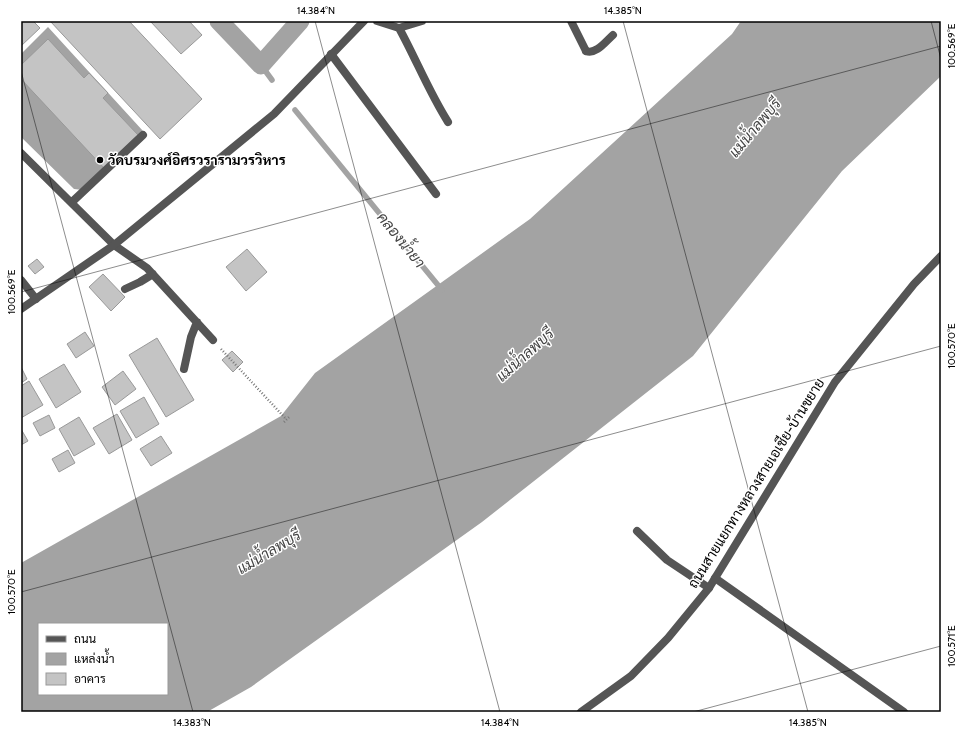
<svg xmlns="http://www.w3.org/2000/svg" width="962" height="733" font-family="Cabin,Sarabun,sans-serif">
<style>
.water{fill:#a3a3a3;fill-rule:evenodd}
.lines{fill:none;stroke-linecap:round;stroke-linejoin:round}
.stream{stroke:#a3a3a3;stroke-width:5.5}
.canal{stroke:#a3a3a3;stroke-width:19}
.building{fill:#c4c4c4;stroke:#999}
.path{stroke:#777;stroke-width:2.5;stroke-dasharray:1 2;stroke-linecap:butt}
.service{stroke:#555;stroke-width:8}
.minor{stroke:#555;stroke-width:8}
.tertiary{stroke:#555;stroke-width:8}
.ticks{fill:none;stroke:#000;stroke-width:1;stroke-opacity:0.45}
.poi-dot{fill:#000;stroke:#fff;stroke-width:1.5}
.labels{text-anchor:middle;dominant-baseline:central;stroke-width:3;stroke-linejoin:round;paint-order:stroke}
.poi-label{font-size:14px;font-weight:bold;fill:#000;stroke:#fff;text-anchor:start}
.street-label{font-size:14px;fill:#000;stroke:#fff}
.water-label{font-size:15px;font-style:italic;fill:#444;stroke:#fff}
.neatline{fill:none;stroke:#000;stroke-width:1.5}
.ticks-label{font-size:10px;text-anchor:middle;fill:#000}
</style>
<rect width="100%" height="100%" fill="#fff"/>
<path class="water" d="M741,21H941V76L842,171L693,356L482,522L251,687L207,712H21V563L281,416L315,373L530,219L732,34ZM39,624H167V694H39Z
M48,27L143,131L83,190L74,189L21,137V54Z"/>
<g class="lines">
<path class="stream" d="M261,65L272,80
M295,110L442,290"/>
<path class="canal" d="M219,21L261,65L300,21"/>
</g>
<path class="building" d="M21,21H33L40,28L21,46Z
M50,21H129L202,99L160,139Z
M150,21H189L202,35L181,54Z
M48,39L84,78L89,73L108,93L103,98L138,135L104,168L21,79V65Z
M247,249L267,272L246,291L226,267Z
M37,259L44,267L35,274L28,266Z
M103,274L125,297L111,311L89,287Z
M85,332L94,346L76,358L67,344Z
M157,338L194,400L166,417L129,355Z
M232,351L243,362L233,372L222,360Z
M64,364L81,392L56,408L39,379Z
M21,367L27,379L21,383Z
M123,371L136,389L115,405L102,387Z
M29,381L43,405L21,418V386Z
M144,397L159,424L136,438L120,411Z
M117,414L132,440L109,454L93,428Z
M49,415L55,428L40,436L33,423Z
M79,417L95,444L74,456L59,429Z
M21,429L28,441L21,445Z
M161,436L172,453L151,466L140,449Z
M68,450L75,463L59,472L52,459Z"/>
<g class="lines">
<path class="path" d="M221,349L286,419
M284,422L290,416"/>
<path class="service" d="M586,51C596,55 606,41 613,35
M21,153L114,245L147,268L213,340
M72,202L143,135
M21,280L36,299
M125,289L140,282L153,274
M184,369L191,337L197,322
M637,531L667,560L709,588
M715,578L904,712"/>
<path class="minor" d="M377,21L399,28C416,59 429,92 448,122
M571,21L586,51
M399,28L422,21
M331,54L436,194"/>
<path class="tertiary" d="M21,309L114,245L274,114L364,21
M581,712L631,676L668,638L709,588L835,382L914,284L941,256"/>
</g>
<path class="ticks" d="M315,21L500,712M623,21L808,712M931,21L941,59M21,71L193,712M21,292L941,46M21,592L941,346M693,712L941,646"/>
<circle class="poi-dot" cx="100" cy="160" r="4"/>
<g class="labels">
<g class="poi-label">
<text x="108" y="160">วัดบรมวงศ์อิศรวรารามวรวิหาร</text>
</g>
<g class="street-label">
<text transform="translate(756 483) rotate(-58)">ถนนสายแยกทางหลวงสายเอเชีย-บ้านขยาย</text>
</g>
<g class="water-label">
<text transform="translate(755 128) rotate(-50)">แม่น้ำลพบุรี</text>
<text transform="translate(401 240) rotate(51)">คลองน้ำยา</text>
<text transform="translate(525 355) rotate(-42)">แม่น้ำลพบุรี</text>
<text transform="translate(269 552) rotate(-31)">แม่น้ำลพบุรี</text>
</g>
</g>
<rect width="962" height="733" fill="none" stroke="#ffffff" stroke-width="44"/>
<rect x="38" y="623" width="130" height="72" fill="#ffffff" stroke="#999999"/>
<rect x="46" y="636" width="20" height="6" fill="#555555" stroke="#999999"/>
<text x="74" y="643" font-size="12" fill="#000000">ถนน</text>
<rect x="46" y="653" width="20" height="12" fill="#a3a3a3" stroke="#999999"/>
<text x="74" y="663" font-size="12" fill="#000000">แหล่งน้ำ</text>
<rect x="46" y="673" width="20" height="12" fill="#c4c4c4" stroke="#999999"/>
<text x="74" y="683" font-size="12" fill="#000000">อาคาร</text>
<rect x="22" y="22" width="918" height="689" class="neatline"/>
<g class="ticks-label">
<text x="316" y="14">14.384°N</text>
<text x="623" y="14">14.385°N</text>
<text transform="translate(951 46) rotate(-90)" y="4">100.569°E</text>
<text transform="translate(11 292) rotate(-90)" y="4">100.569°E</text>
<text transform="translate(951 346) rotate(-90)" y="4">100.570°E</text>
<text transform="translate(11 592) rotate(-90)" y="4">100.570°E</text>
<text transform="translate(951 646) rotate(-90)" y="4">100.571°E</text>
<text x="192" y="726">14.383°N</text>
<text x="500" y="726">14.384°N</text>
<text x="808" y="726">14.385°N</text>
</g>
</svg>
